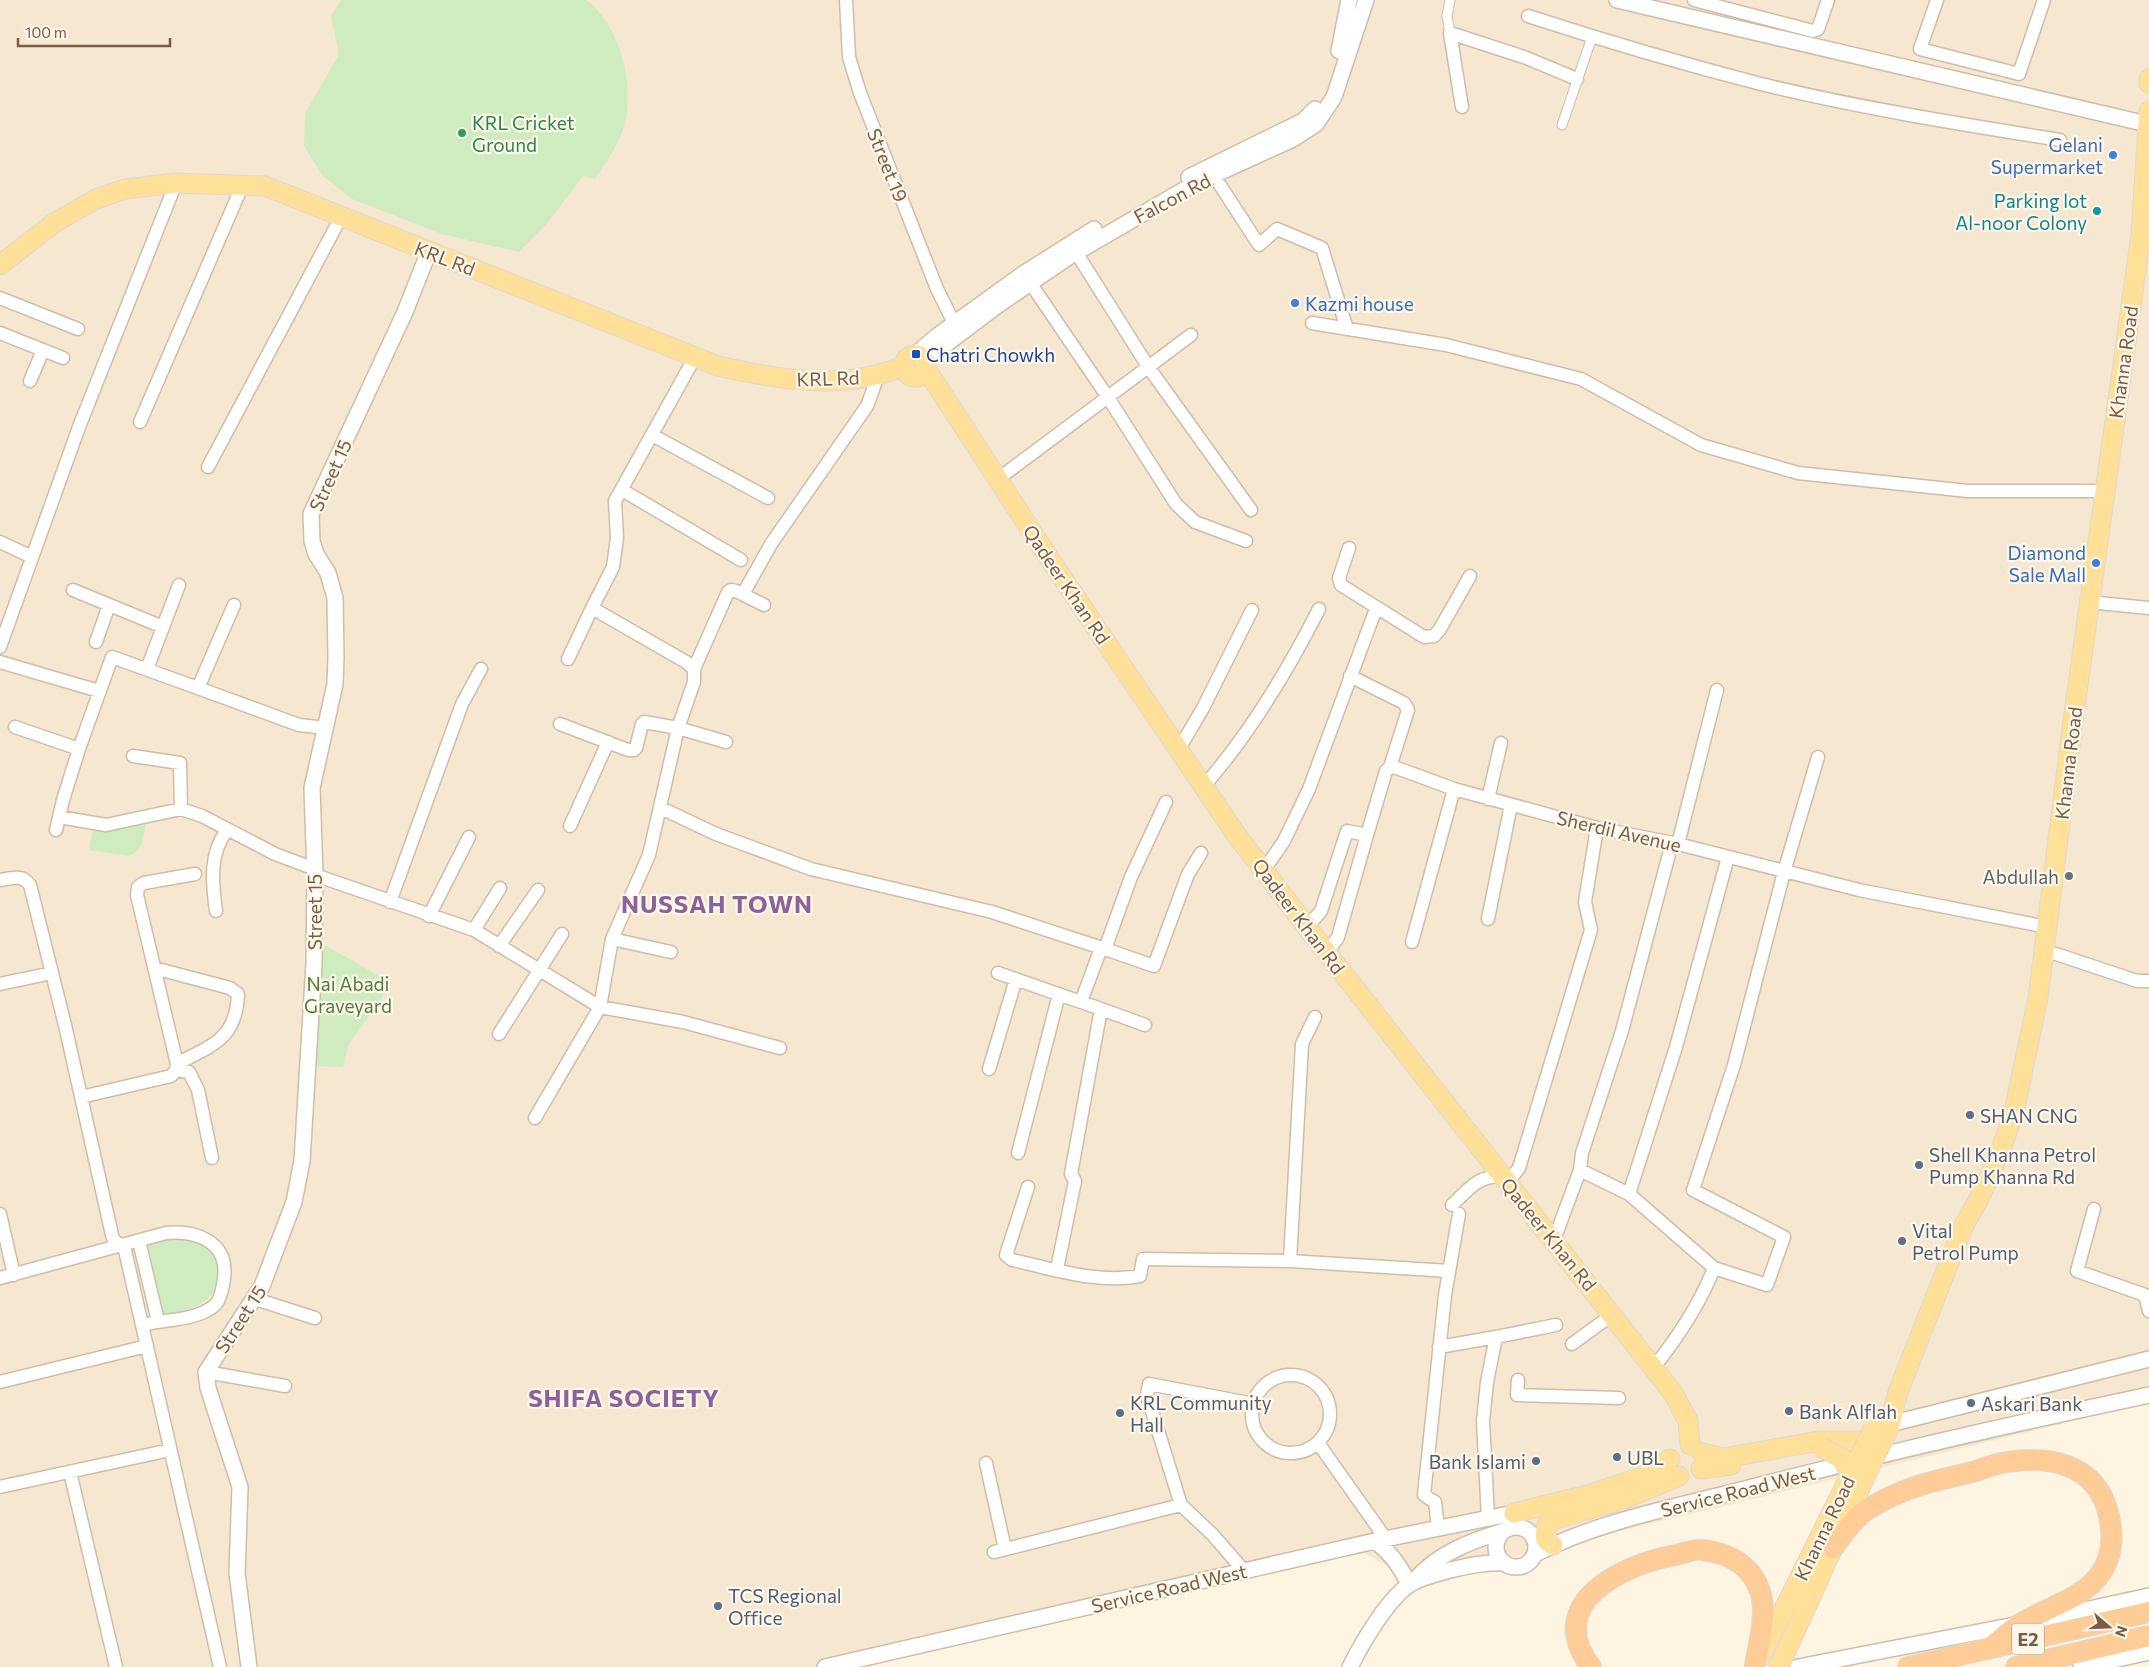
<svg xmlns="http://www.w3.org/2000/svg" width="2149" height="1667" font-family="Commissioner,sans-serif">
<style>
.residential{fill:#f5e7d0}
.green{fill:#cfecc0}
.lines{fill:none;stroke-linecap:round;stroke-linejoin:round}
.pedestrian-casing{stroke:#cfbda9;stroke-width:11}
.minor-casing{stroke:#cfbda9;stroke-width:15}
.tertiary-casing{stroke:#cfbda9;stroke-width:18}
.primary-casing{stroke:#ded8d3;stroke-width:21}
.trunk-casing{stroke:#ded8d3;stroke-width:22}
.pedestrian{stroke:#fff;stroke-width:9}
.minor{stroke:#fff;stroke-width:12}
.tertiary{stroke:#fff;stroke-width:15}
.primary{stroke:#ffe098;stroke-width:19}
.trunk{stroke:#fdcc97;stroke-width:20}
.primary-bridge-casing{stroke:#ded8d3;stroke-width:21;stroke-linecap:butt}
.primary-bridge{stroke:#ffe098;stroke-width:19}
.leisure-dot{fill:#2e9e5b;stroke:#fff8ea;stroke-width:2}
.shop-dot{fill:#3f7fe0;stroke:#fff8ea;stroke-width:2}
.culture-dot{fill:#0f9aa8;stroke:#fff8ea;stroke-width:2}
.transit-dot{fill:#1a4fb4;stroke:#fff8ea;stroke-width:2}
.worship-dot{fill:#6b7280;stroke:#fff8ea;stroke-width:2}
.service-dot{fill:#5c6f8a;stroke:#fff8ea;stroke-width:2}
.labels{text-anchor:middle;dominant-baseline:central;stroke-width:4.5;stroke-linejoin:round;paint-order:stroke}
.shield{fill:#fff8ea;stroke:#a08b78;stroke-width:1}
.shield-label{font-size:18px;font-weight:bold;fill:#775c47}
.leisure-label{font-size:19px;fill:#27864d;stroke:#fff8ea;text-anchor:start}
.shop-label{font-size:19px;fill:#366cbe;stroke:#fff8ea;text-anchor:end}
.street-label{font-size:19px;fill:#775c47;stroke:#fff8ea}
.culture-label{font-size:19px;fill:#0d838f;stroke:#fff8ea;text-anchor:end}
.transit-label{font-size:19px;fill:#164399;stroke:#fff8ea;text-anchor:start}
.worship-label{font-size:19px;fill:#5b616d;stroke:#fff8ea;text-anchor:end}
.park-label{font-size:19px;fill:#4c7d3e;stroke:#fff8ea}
.service-label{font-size:19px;fill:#4e5e75;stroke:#fff8ea;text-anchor:start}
.district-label{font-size:24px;font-weight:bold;letter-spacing:1px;fill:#8c629b;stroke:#fff8ea}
</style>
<rect width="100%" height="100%" fill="#fdf5e2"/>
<path class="residential" d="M0,0H2149V1403L1414,1581L1352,1546L830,1667H0Z"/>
<path class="green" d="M341,0H587C620,28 633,78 626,119C623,138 605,165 594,180L584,175L548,222L519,252L442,234L352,199L323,176L304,146L305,114L339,54L331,16Z
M143,822L146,824C143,838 144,850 129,856L89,850L93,828Z
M321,943L392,983L349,1044L343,1067L313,1066Z
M191,1237C197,1241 206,1245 211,1250C216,1255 218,1264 218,1271C220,1304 187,1311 161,1315L146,1247C158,1237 177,1238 191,1237Z"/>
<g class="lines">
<g class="pedestrian-casing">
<path id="pedestrian" d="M1450,33L1447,16L1450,0
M1562,125L1592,37"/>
</g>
<g class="minor-casing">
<path id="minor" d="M846,0L849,57L860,93L937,289L954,323
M1694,0L1813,31L1818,29L1828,0
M1937,0L1920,49L2019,74L2044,0
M1528,16C1605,41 1683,64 1761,84C1859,108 1960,124 2060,140
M1462,107L1450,33L1524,57L1577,79
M1220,185L1259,245L1277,229L1322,248L1347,329
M1079,257L1149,368L1251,510
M1033,287L1107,396L1176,504L1195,522L1246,541
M0,298L78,329
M1312,323L1446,345L1581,379L1701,445L1798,473L1968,491H2105
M0,333L63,358
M30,381L43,350
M140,422L243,184
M652,435L768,498
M208,467L341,217
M998,479L1191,335
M622,490L741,560
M0,542L32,557
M1349,548L1339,578L1341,585L1424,637L1434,636L1440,629L1470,576
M73,590L163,627
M743,594L771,544L867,406L878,376
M2089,602L2149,608
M234,605L198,688L299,725L326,728
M96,642L109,605
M0,647L79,427L176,183
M568,659L592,608
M0,662L99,691
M147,669L179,585
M694,669L686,662L592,608L613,567L617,538L615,501L695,357
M1350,676L1404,703L1408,710L1390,767
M560,724L628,750H634L636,748L642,724L644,722L678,728L726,742
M15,727L79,749
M1179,749L1203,708L1252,610
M133,756L180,763L181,809
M1203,787C1250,734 1287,672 1319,609
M1488,799L1501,743
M661,808L716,834L811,869L992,912L1105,949L1131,877L1166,802
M59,817L106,825L181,809L202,816L275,854L315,869
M570,826L608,742
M56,830L63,800L79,749L112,657L198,688
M1678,844L1717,690
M1264,870L1284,841L1309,789L1374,614L1379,610
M315,875L474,930L600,1007L612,939L649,855L678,728L694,682V669L728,592L731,590L736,591L764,605
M0,880C12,878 22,874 30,885L65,1025L112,1235L114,1241L124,1246L220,1667
M390,902L462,704L481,669
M216,911C212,882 209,854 227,830
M429,916L469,837
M1488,919L1511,805
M1307,927L1321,911L1347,831L1367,835L1386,771L1390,767L1397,768L1454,789L1597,828L1678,844L1859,890L2047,927
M474,930L500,888
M612,939L671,952
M1412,942L1454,789
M499,946L538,890
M1105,949L1154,966L1188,874L1201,853
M1327,953L1338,937L1367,835
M2044,953L2056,954L2137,981H2149
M154,968L230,988L238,994C236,1040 213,1044 177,1064
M998,973L1081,1002
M0,984L52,973
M1101,1009L1145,1025
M499,1034L562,934
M989,1069L1016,979
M176,1070L189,1072L198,1090L212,1158
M81,1097L171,1076L176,1070L177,1064L137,895L138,887L144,883L195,874
M535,1118L600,1007L683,1022L780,1048
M1018,1153L1059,994
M1580,1170L1629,1194L1714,1268L1767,1285L1784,1237L1693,1190L1734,1065L1784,872L1818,757
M1508,1182L1519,1168L1591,930L1585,902L1597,828
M1028,1187L1006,1255L1012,1260C1055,1269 1096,1284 1140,1276L1143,1259L1290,1261L1449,1271
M1629,1194L1676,1047L1728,857
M1452,1205C1464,1194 1476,1178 1493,1177
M2094,1209L2077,1271L2145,1295L2149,1311
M0,1214L14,1275
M1554,1240L1580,1170L1582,1153L1622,1031L1672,843
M139,1241L158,1321
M1290,1261L1302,1044L1315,1017
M1057,1269L1075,1181L1071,1174L1101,1009L1081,1002L1101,948
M0,1278L166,1233C197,1230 229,1242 224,1279C223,1286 221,1298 216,1304C199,1321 165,1319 143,1325
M255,1299L315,1318
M1572,1344L1605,1320
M1439,1347L1496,1337
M1654,1367C1678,1337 1700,1304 1714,1268
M206,1372L285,1386
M1252 1414a39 39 0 1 1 78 0a39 39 0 1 1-78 0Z
M1518,1380L1517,1395L1619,1398
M0,1382L147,1346
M1318,1443L1386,1539
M986,1463L1005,1549
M70,1472L116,1667
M0,1487L170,1450
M1181,1505L1147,1395L1149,1384L1254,1404
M1488,1518L1483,1421L1487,1382L1496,1337L1556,1325
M1438,1528L1435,1502L1424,1495L1445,1295L1459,1214
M994,1552L1181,1505L1212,1534L1245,1572"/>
</g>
<g class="tertiary-casing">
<path id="tertiary" d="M1617,0L2147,124
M1339,51L1349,0
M1189,177L1303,121L1315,109
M916,354L937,336L1023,274L1094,229
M925,360L998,305L1070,256L1194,184L1293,139L1316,124L1334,97L1366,0
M1890,1424L2149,1359
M1496 1547a20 20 0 1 1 40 0a20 20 0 1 1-40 0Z
M1375,1541C1390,1552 1401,1567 1409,1585
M1535,1554C1599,1521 1672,1508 1741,1490C1876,1455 2012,1424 2149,1395
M1415,1580C1438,1553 1471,1541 1504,1531
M249,1667L237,1573L240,1487L208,1388L206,1372L262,1286L294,1202L302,1161L314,963L315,875L312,788L335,684L336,657L335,598L328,573L316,554L312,541L311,514L405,312L429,251
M825,1667L1375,1541L1514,1513L1516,1527
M1350,1667C1362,1643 1390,1594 1414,1582C1425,1576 1438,1574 1450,1570C1468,1566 1485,1562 1503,1563
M1798,1667L2020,1624L2149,1596
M2081,1667L2149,1652"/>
</g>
<g class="primary-casing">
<path id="primary" d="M2149,79V83
M0,265L54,223L96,199L125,189L176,183L265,186L718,366C779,380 844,391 904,366
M904 366a11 11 0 1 1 22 0a11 11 0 1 1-22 0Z
M926,369L1053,564L1235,833L1327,953L1673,1393L1688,1421L1690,1445
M1889,1428L1898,1392L1963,1227L1979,1199L2000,1152L2014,1112L2038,998L2074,713L2141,235L2149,111
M1702,1453L1724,1458L1819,1441H1868
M1701,1469L1731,1465
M1514,1513L1588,1495L1642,1477L1670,1459
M1553,1545L1547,1541L1545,1536L1547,1525L1556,1519L1624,1499L1679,1476
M1759,1659L1849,1478
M1779,1667L1865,1477"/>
</g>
<g class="trunk-casing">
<path id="trunk" d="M1833,1548C1843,1535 1854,1517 1868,1509C1901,1489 1928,1482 1964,1474C1975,1472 1986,1467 1997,1464C2045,1454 2097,1461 2109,1516C2114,1537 2112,1559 2098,1577C2081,1599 2043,1609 2020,1624C2010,1630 2000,1640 1991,1647
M1591,1667C1542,1603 1623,1564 1676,1555C1684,1553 1694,1549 1702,1550C1729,1553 1751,1565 1760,1591C1768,1614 1758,1644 1755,1667
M1908,1667L2149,1612
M2016,1667L2149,1636"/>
</g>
<use href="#pedestrian" class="pedestrian"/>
<use href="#minor" class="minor"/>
<use href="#tertiary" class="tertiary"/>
<use href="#primary" class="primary"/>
<use href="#trunk" class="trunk"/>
<g class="primary-bridge-casing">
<path id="primary-bridge" d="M1821,1447L1842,1458L1851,1475
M1865,1477L1889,1428
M1849,1478L1873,1430"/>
</g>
<use href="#primary-bridge" class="primary-bridge"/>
</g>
<circle class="leisure-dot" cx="462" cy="133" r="5"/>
<g class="shop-dot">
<circle cx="2113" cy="155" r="5"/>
<circle cx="1295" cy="303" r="5"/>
<circle cx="2096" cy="563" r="5"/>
</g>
<circle class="culture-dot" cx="2097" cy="211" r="5"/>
<rect class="transit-dot" x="911" y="349" width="10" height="10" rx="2.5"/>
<circle class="worship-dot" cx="2069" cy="876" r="5"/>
<g class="service-dot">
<circle cx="1970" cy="1115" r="5"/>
<circle cx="1919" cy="1165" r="5"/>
<circle cx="1902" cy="1241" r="5"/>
<circle cx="1971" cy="1403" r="5"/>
<circle cx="1789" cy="1411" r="5"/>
<circle cx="1120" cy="1413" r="5"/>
<circle cx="1617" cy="1457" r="5"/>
<circle cx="1536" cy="1461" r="5"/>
<circle cx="718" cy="1606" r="5"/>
</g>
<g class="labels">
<rect class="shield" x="2012" y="1623.5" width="32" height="31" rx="4"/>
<g class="shield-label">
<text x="2028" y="1639">E2</text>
</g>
<g class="leisure-label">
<text x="472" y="122">KRL Cricket<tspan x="472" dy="22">Ground</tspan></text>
</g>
<g class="shop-label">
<text x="2103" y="144">Gelani<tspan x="2103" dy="22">Supermarket</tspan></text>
<text x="1305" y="303" text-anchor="start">Kazmi house</text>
<text x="2086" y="552">Diamond<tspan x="2086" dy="22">Sale Mall</tspan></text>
</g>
<g class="street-label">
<text transform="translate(888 165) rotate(68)">Street 19</text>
<text transform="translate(1172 198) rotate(-28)">Falcon Rd</text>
<text transform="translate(445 258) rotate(21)">KRL Rd</text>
<text transform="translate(2123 362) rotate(-82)">Khanna Road</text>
<text transform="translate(828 378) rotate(-2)">KRL Rd</text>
<text transform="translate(330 475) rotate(-66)">Street 15</text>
<text transform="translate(1067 584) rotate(56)">Qadeer Khan Rd</text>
<text transform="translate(2068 763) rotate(-83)">Khanna Road</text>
<text transform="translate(1619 831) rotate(13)">Sherdil Avenue</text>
<text transform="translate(314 912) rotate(-90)">Street 15</text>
<text transform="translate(1299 916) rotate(53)">Qadeer Khan Rd</text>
<text transform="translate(1549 1234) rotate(51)">Qadeer Khan Rd</text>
<text transform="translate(240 1319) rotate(-57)">Street 15</text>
<text transform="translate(1738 1491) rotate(-14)">Service Road West</text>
<text transform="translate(1824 1528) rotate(-64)">Khanna Road</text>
<text transform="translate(1169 1588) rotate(-13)">Service Road West</text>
</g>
<g class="culture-label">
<text x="2087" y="200">Parking lot<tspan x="2087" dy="22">Al-noor Colony</tspan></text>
</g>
<g class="transit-label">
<text x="926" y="354">Chatri Chowkh</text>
</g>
<g class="worship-label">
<text x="2059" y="876">Abdullah</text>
</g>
<g class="park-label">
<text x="348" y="983">Nai Abadi<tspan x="348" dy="22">Graveyard</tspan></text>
</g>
<g class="service-label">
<text x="1980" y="1115">SHAN CNG</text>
<text x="1929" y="1154">Shell Khanna Petrol<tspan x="1929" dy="22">Pump Khanna Rd</tspan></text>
<text x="1912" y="1230">Vital<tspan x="1912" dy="22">Petrol Pump</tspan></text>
<text x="1130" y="1402">KRL Community<tspan x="1130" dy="22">Hall</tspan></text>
<text x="1981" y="1403">Askari Bank</text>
<text x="1799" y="1411">Bank Alflah</text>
<text x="1627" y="1457">UBL</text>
<text x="1526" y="1461" text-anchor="end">Bank Islami</text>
<text x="728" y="1595">TCS Regional<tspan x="728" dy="22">Office</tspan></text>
</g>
<g class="district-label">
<text x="717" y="903">NUSSAH TOWN</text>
<text x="624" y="1397">SHIFA SOCIETY</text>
</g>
</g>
<g transform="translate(2109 1627) rotate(109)" stroke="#fff8ea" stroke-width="4" paint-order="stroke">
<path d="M0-4L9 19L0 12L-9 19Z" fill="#775c47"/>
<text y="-8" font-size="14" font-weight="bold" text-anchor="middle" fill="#775c47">N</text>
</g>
<path d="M18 38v8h152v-8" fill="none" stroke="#775c47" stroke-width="2.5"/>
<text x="25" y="38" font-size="15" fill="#775c47" stroke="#fff8ea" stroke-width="4" paint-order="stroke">100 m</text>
</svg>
